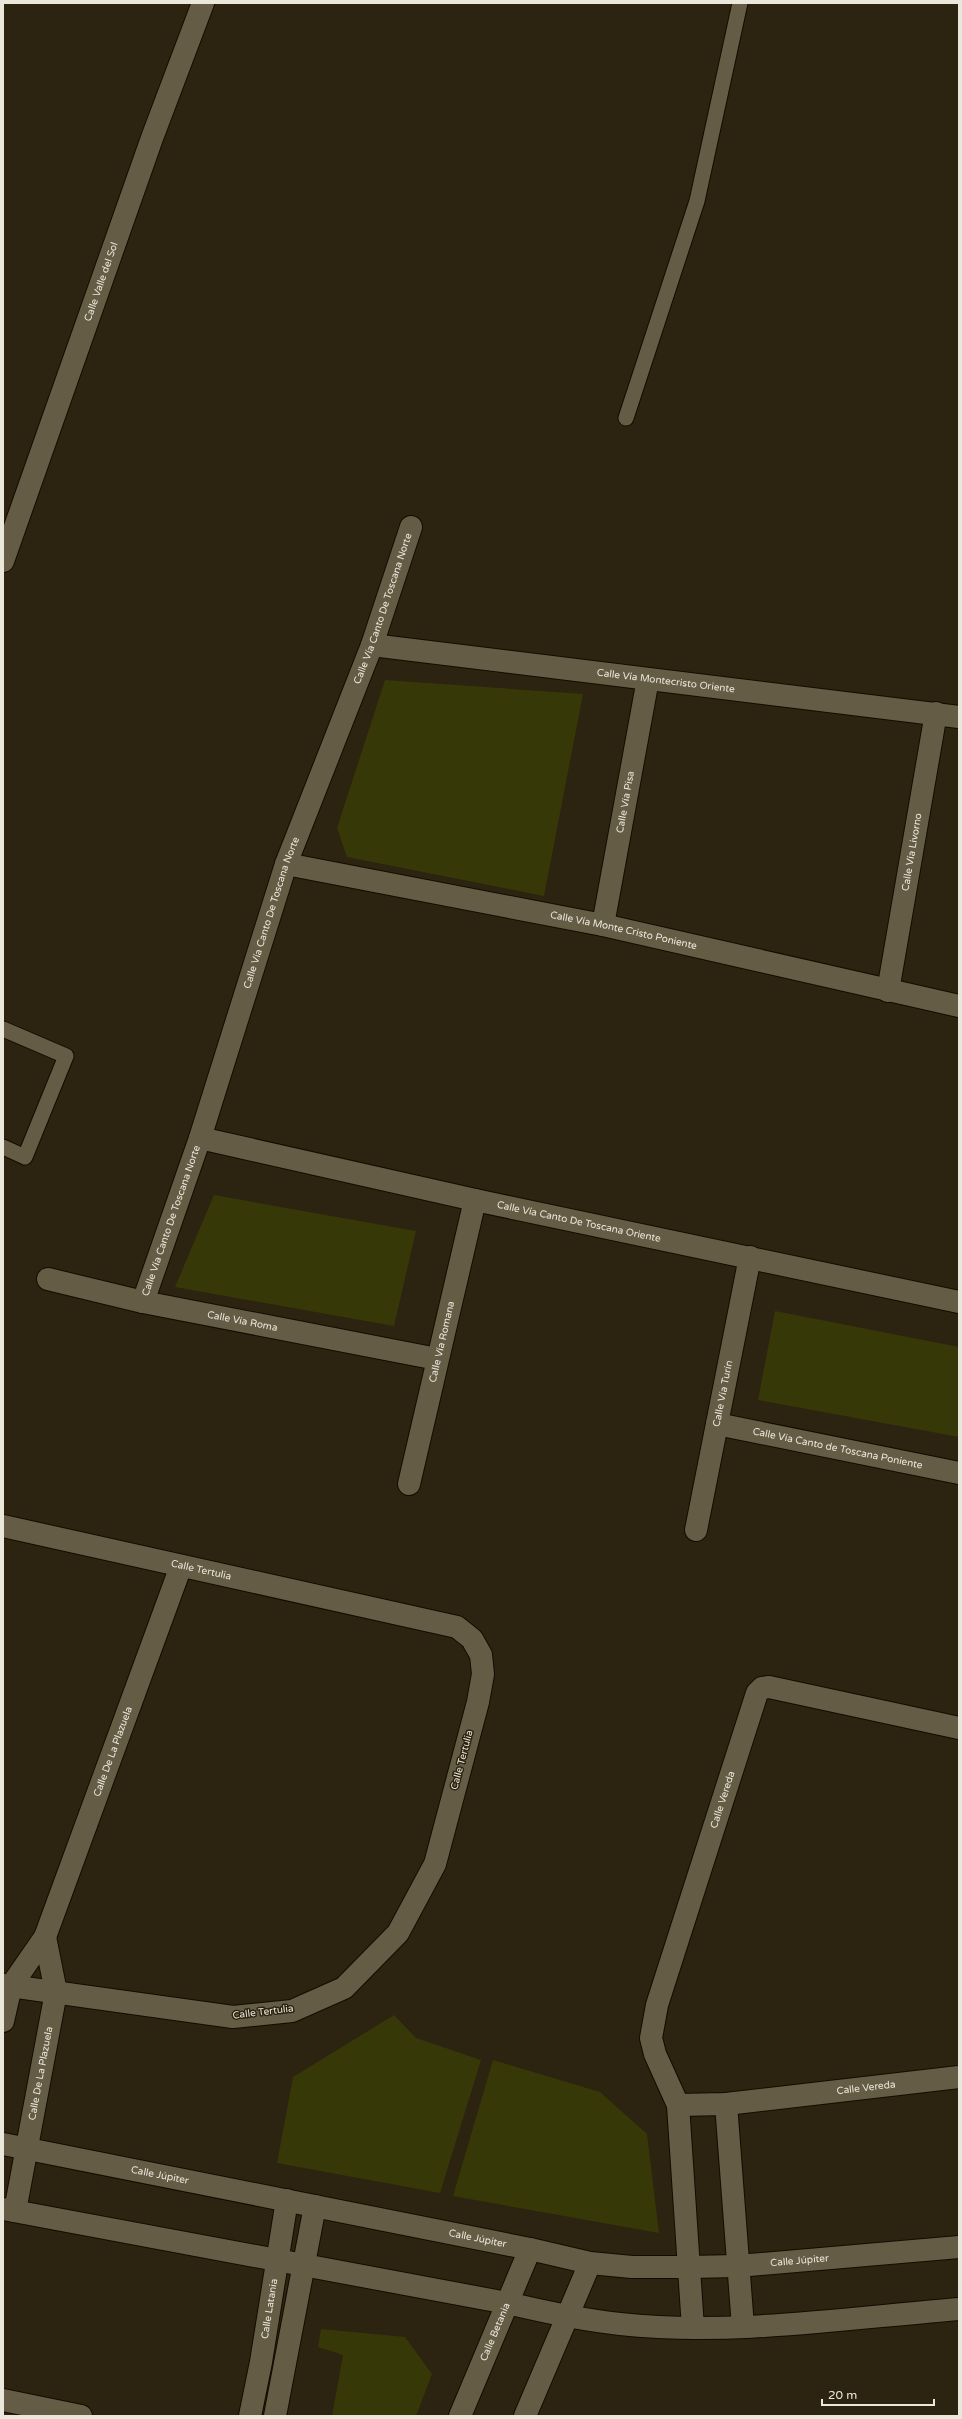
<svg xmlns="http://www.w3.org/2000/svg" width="962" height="2419" font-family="'Varela Round',sans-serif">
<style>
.green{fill:#373808}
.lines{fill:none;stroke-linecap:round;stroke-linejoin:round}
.lane-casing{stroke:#140c00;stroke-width:17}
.street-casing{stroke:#140c00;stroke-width:24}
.secondary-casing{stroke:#140c00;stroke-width:24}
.lane{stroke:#655c46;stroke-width:15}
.street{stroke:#655c46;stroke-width:22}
.secondary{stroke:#655c46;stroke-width:22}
.labels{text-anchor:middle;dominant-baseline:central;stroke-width:3;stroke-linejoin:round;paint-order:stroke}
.street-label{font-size:10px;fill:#ece7db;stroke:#2c2310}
</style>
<rect width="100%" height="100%" fill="#2c2310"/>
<path class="green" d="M385,680L583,694L544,896L347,857L337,828Z
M214,1195L416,1231L394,1326L175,1287Z
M775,1311L959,1347V1437L758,1400Z
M394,2015L416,2038L481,2060L440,2193L277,2163L293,2077Z
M493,2060L600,2092L647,2134L659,2233L453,2196Z
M321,2329L405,2337L432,2374L416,2416H332L343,2355L318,2347Z"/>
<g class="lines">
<g class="lane-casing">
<path id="lane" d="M626,418L697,201L740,3
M3,1029L66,1056L25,1157L3,1147"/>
</g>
<g class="street-casing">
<g id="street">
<path id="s1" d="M372,645L959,717"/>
<path id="s2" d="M286,864L603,925L959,1006"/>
<path id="s3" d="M603,925L648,679"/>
<path id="s4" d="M888,991L936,713"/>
<path id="s5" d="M200,1138L475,1200L959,1302"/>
<path id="s6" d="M48,1279L143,1302L437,1359"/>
<path id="s7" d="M143,1302L200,1138L286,864L372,645L411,527"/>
<path id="s8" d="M717,1424L959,1473"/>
<path id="s9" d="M409,1484L475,1200"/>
<path id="s10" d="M3,1526L457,1627L472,1639L481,1655L483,1674L478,1702L435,1864L398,1933L344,1988L292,2011L233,2017L3,1985"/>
<path id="s11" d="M696,1530L750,1257"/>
<path id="s12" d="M3,2021L11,1986L45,1937L181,1566"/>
<path d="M726,2104L743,2327"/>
<path id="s13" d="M678,2105L726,2104L959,2077"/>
<path id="s14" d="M15,2211L56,1992L45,1937"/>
<path id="s15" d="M693,2328L678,2105L655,2054L651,2038L657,2005L757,1693L762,1688L769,1687L959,1728"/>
<path d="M3,2400L81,2416"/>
<path id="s16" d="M250,2416L261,2362L287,2200"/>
<path d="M275,2416L315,2206"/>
<path id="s17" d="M460,2416L530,2249"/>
<path d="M525,2416L590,2263"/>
</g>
</g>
<g class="secondary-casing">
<g id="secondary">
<path id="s18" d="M3,561L152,138L203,3"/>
<path id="s19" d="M3,2144L530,2249L590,2263L632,2267H689L738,2266L959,2247"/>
<path d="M3,2209L507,2303C545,2312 582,2320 620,2324C731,2336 848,2318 959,2309"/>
</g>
</g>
<use href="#lane" class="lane"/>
<use href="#street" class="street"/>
<use href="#secondary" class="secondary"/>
</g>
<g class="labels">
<g class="street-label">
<text stroke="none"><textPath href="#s18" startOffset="296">Calle Valle del Sol</textPath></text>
<text stroke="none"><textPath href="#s7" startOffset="734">Calle Vía Canto De Toscana Norte</textPath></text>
<text stroke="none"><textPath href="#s1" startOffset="296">Calle Vía Montecristo Oriente</textPath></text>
<text stroke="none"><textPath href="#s3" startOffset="125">Calle Vía Pisa</textPath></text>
<text stroke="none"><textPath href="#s4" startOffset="141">Calle Vía Livorno</textPath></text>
<text stroke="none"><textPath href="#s7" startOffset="410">Calle Vía Canto De Toscana Norte</textPath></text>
<text stroke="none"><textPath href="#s2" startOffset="344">Calle Vía Monte Cristo Poniente</textPath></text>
<text stroke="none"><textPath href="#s7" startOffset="86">Calle Vía Canto De Toscana Norte</textPath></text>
<text stroke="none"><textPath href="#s5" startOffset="388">Calle Vía Canto De Toscana Oriente</textPath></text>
<text stroke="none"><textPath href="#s6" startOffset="199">Calle Vía Roma</textPath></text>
<text stroke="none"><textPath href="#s9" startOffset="146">Calle Vía Romana</textPath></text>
<text stroke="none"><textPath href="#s11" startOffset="139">Calle Vía Turín</textPath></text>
<text stroke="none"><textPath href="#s8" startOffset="123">Calle Vía Canto de Toscana Poniente</textPath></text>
<text stroke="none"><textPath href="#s10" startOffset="203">Calle Tertulia</textPath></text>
<text stroke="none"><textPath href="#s12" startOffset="293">Calle De La Plazuela</textPath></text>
<text transform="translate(462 1760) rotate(-75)">Calle Tertulia</text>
<text stroke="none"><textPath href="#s15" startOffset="545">Calle Vereda</textPath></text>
<text transform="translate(263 2012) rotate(-7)">Calle Tertulia</text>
<text stroke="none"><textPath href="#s14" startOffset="140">Calle De La Plazuela</textPath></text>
<text stroke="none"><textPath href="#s13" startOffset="189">Calle Vereda</textPath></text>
<text stroke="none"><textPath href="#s19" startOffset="160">Calle Júpiter</textPath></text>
<text stroke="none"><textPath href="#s19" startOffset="484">Calle Júpiter</textPath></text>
<text stroke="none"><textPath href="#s19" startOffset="809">Calle Júpiter</textPath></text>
<text stroke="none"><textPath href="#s16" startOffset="109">Calle Latania</textPath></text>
<text stroke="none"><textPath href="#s17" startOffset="91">Calle Betania</textPath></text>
</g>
</g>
<rect width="962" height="2419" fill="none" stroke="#ece7db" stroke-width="8"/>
<path d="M822 2399v6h112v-6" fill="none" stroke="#ece7db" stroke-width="2"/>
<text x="828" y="2399" font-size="12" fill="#ece7db" stroke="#2c2310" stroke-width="3" paint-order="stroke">20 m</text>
</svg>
